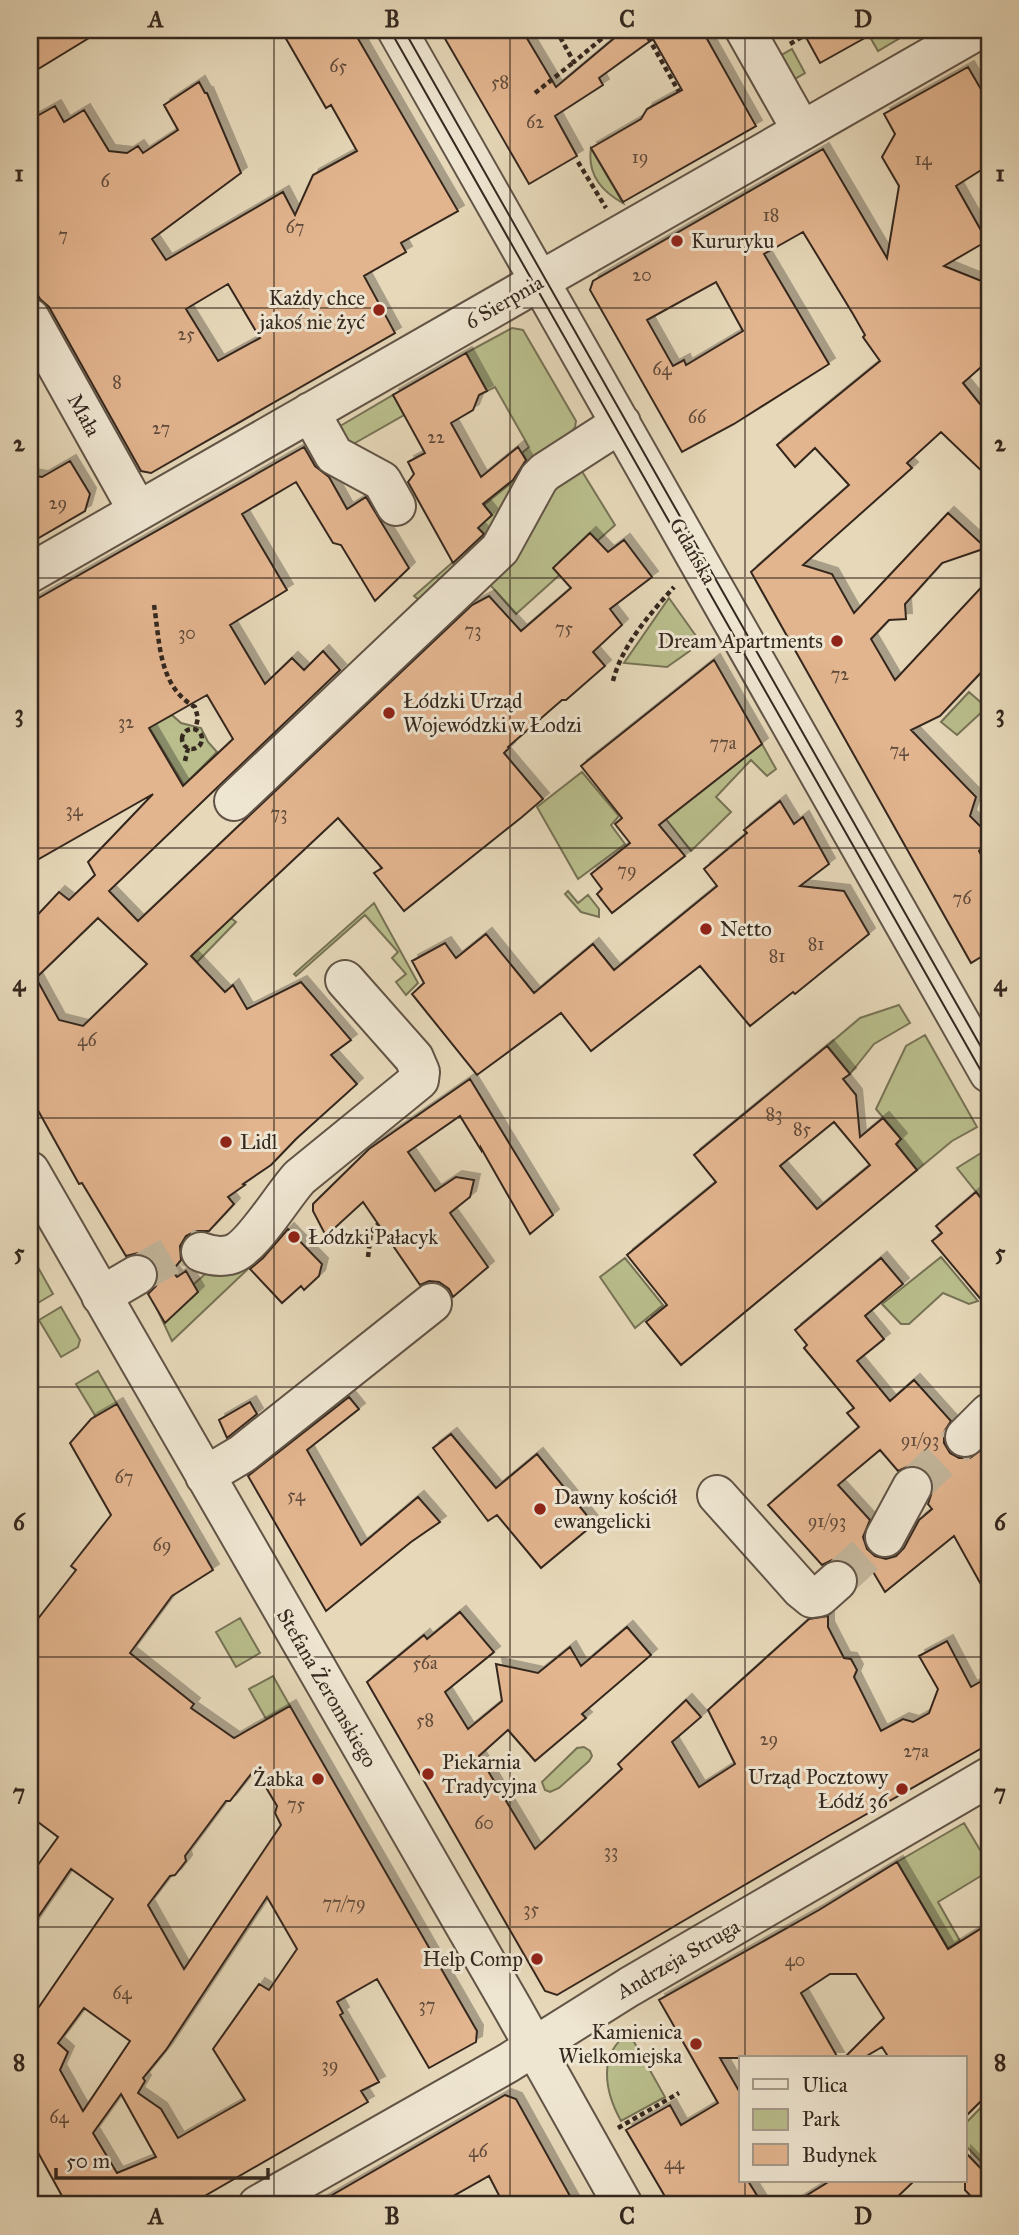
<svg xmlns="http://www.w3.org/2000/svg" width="1019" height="2235" font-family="'IM FELL Great Primer',serif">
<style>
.green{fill:#b9be8c;stroke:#777356;stroke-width:2}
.building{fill:#e3b58f;stroke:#35281f;stroke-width:2;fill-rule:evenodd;filter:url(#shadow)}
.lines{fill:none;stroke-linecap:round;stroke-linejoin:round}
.minor-tunnel{stroke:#c3b59a;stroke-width:38;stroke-dasharray:38 19;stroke-linecap:butt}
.minor-casing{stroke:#615446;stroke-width:42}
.path{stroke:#35281f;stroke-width:4.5;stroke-dasharray:5 3.5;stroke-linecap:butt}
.minor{stroke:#efe6d2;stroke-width:38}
.tram{stroke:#35281f;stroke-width:2}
.grid{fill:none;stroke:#35281f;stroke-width:2;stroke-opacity:0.55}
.poi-dot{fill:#8f2418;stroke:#efe6d2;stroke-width:2.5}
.labels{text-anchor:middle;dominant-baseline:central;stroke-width:6;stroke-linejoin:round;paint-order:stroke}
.number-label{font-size:18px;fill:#604b3b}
.poi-label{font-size:21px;fill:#35281f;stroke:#efe6d2;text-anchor:start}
.street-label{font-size:21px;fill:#35281f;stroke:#efe6d2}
.neatline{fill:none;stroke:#35281f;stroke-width:2.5}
.grid-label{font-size:23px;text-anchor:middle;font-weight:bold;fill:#35281f}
</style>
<defs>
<filter id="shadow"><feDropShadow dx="6" dy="-6" stdDeviation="0" flood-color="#0004"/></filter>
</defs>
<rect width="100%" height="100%" fill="#e6d8b9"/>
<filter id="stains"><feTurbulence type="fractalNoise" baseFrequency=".00286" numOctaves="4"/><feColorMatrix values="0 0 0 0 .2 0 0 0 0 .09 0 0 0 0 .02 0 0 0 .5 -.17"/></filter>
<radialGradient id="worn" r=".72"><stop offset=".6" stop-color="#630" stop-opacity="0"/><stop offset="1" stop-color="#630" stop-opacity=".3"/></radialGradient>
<path class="green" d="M866,30H909L910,32L878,51Z
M792,49L805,73L793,80L773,60Z
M591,148L623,203C601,191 587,174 591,148Z
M512,328L523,330L576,421L575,427L487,538L419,600L414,596L484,535L477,527L492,515L484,505L531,467L522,453L529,447L495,387L487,391L466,353Z
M393,395L404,415L341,451L330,432Z
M575,460L615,525L516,614L484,578Z
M669,598L701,643L667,667L624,663Z
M969,692L985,706V709L957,735L941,722Z
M172,715L181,723L201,728L208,742L217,752L184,785L149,727Z
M762,744L776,769L767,776L751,760L716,797L731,812L691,851L666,819Z
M582,772L619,816L611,825L625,844L578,879L537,807Z
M568,891L578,903L588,895L599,909V917L581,912L565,894Z
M374,903L418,983L406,995L396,982L406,974L392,958L398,952L365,915L296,976L294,974Z
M231,918L236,922L197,962L191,956Z
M899,1005L910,1023L874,1044L850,1074L827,1046L860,1018Z
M925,1035L977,1127L952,1141L917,1170L896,1144L901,1139L876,1109L906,1046Z
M989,1148V1208L957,1168Z
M30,1253L53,1294L31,1307L30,1304Z
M941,1257L978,1301L969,1304L943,1293L909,1324H901L882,1304Z
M625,1258L663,1305L635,1328L600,1277Z
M244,1263L249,1268L172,1341L156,1307L195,1283L211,1269Z
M61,1307L80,1340L78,1347L61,1357L39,1320Z
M98,1371L117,1404L96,1417L76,1384Z
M240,1618L260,1653L236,1667L216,1632Z
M273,1676L290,1706L266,1719L249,1689Z
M584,1747L590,1751L592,1756L589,1761L559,1788L550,1792L545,1790L542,1782L577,1748Z
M964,1823L989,1865V1871L938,1902L960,1941L948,1948L897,1862Z
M629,2033L665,2097L621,2121C605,2092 597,2054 629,2033Z
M989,2099V2170L965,2145V2124Z"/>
<path class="building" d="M30,30H102L30,74Z
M281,30H353L458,211L401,243L406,252L364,276L395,333L151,473L141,471L49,307L40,299L30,281V120L55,106L64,122L84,110L109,151L127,153L138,146L143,153L178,130L164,105L199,82L205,93H207L241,173L152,239L166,260L283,192L295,215L313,175L357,151L331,105L326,108ZM228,284L260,338L218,361L186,309Z
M440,30H522L556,87L624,30H702L756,126L623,202L591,148L641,119L647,109L682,90L653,39L599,78L603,85L555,116L577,156L529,184Z
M802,30H879L820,63Z
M968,67L989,103V165L956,186L987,241L944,266L989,284V360L963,383L989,415V478L941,432L907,463L912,468L803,565L832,574L854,613L948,513L986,548L942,563L905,604L906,619L889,620L871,639L895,680L989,579V664L940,716L911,730L976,797L970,816L989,835V840L979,851L989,870V952L971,963L751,572L849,485L815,448L795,467L777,445L880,361L863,337L865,335L853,314L803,232L764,254L829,364L734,424L682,452L590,290L593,281L823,149L887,258L899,186L882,157L895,134L884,114ZM716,282L743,331L686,365L684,360L673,366L647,320Z
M466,353L487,391L479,395L473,410L451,423L481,477L518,447L526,460L513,480L483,504L492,515L478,528L484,534L453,563L408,482L414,474L408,462L425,453L393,395Z
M304,447L315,466L329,477L347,509L366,497L409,568L375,601L341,545L333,543L296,482L242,514L287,590L230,625L265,684L292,658L304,670L323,651L340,670L109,891L138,921L472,605L489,596L521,631L571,588L553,568L590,533L608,552L624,540L652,577L610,609L622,625L593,652L605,666L566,700H562L508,747L509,748L504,753L543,799L522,817L404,911L374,873L382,868L338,818L191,956L225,992L233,985L247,1009L301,982L351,1040L331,1055L357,1084L296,1139L271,1165L243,1184L245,1185L228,1197L234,1204L209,1231H196L186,1236L180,1246L181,1260L172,1271L177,1277L186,1271L198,1292L165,1323L148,1294L156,1286L159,1276L155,1263L147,1256L138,1253L126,1256L82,1183L79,1184L30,1096V923L59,892L69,900L95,875L88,862L153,794L30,864V603ZM207,695L233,739L183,786L149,728ZM98,918L147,964L83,1026L59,1020L36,978Z
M70,461L90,494L85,511L30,543V475L42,477Z
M714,660L762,744L659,825L685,856L612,913L597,894L602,889L591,874L630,843L615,824L622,818L581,766Z
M780,801L794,824L803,817L829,864L800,886L844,891L869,934L795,994L793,992L750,1026L700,966L591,1051L561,1013L477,1075L412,994L424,983L412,961L445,943L456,958L486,934L534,993L593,944L614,970L717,886L704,869L747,833L744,830Z
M827,1046L850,1074L843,1079L856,1095L860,1137L883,1118L901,1139L896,1144L917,1170L681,1365L646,1322L667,1305L627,1255L716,1182L694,1155ZM834,1122L870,1165L817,1209L780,1166Z
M470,1079L553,1215L530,1234L481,1148V1150L460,1116L408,1152L435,1191L456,1177L474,1180L470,1197L450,1213L488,1267L453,1297L449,1289L439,1282L429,1281L420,1285L363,1202L326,1236L313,1211V1204L369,1149Z
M976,1192L989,1208V1309L932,1241L942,1233L936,1226Z
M288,1229L322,1264L319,1276L304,1290L301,1286L282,1303L250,1269L263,1258Z
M881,1258L903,1284L865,1316L884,1339L857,1361L890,1401L914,1380L951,1421L944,1432V1443L950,1453L959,1458H970L989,1444V1599L954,1536L885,1592L869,1565L858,1575L853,1566L843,1560H832L822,1565L768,1505L859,1427L847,1413L854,1408L804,1348L807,1345L795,1330ZM880,1450L898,1471L911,1465L923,1468L930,1475L934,1486L928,1504L932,1509L919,1520L904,1548L896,1556L886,1559L875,1556L867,1549L863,1537L870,1520L838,1485Z
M349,1397L359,1409L307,1450L361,1545L418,1497L440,1522L411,1542L326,1611L248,1476Z
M250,1402L257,1414L227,1438L219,1420Z
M117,1404L213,1570L172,1596L130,1653L194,1704L191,1708L234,1738L290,1706L477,2031L476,2042L429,2068L377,1979L337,2002L343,2013L340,2015L379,2082L361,2091L368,2102L189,2205H67L30,2138V2020L113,1899L71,1869L30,1929V1876L58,1837L30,1816V1629L76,1570L71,1566L111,1515L70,1443L91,1419ZM255,1769L277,1806L275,1813L281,1825L184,1969L148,1905L170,1876L175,1875L186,1861L185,1856L226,1801H230ZM267,1897L297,1949L269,1990L259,1984L213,2049L245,2100L178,2138L161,2109L138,2093L145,2081L143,2078L166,2050ZM84,2008L130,2041L83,2111L60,2070L68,2052L58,2043ZM121,2094L156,2157L117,2173L93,2133Z
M451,1434L496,1488L537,1454L594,1524L541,1568L497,1515L488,1521L433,1448Z
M460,1612L494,1652L445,1692L468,1729L502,1701L496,1664L538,1673L570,1647L581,1666L627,1627L651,1655L582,1714L586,1718L535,1761L508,1730L479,1756L535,1849L622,1769L618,1764L686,1700L701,1717L672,1742L699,1787L735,1764L708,1710L809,1619L828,1616V1627L844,1658L851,1659L857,1670L854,1677L881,1731L903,1719L913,1722L929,1713L938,1689L919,1656L947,1641L971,1687L989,1677V1744L830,1835L557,1995L545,1991L367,1682L424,1635L427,1639Z
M897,1862L948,1949L982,1928L989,1941V2093L965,2117V2058H889L882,2047L863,2058H844L884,2018L856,1974H830L801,1993L838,2058H720L739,2091L741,2090V2181H748L763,2205H670L626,2130L670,2105L681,2125L718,2103L659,2000L819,1910Z
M505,2095L516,2099L575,2205H504L489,2176L450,2198L454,2205H315Z
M965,2152L989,2177V2205H979L965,2190Z
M830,2181H914L889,2205H791Z"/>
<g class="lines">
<path class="minor-tunnel" d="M137,1275L185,1247L201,1252
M912,1487L965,1437
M837,1581L885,1537"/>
<g class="minor-casing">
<path id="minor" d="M397,30L989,1073
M745,30L802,131
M30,318L138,511
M310,412L334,455L382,481L396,506
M30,573L978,30
M234,801L500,549L539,478L545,472L621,423
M30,1171L513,2009L623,2205
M201,1252C209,1255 220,1257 229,1255C251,1251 284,1193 300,1177L419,1080L420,1072L414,1058L345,980
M101,1296L137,1275
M965,1437L989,1413
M205,1476L242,1454L432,1303
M717,1495L801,1589L812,1598L819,1597L837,1581
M885,1537L912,1487
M258,2205L508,2063L629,1987L989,1777"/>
</g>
<path class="path" d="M556,30L574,62L612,30
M644,30L679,92
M526,36L536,30
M790,44L805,35
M535,93L574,62
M578,162L606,208
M154,605C160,642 158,686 195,707L198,718L195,730
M613,681C622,645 650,614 674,587
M182 739a10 10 0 1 1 20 0a10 10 0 1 1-20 0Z
M185,761L188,748
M368,1257L371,1232L378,1224
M618,2128L679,2093"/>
<use href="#minor" class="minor"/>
<path class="tram" d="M390,30L989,1085
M404,30L989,1061"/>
</g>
<path class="grid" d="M274,30V2205M510,30V2205M745,30V2058M30,308H989M30,578H989M30,848H989M30,1118H989M30,1387H989M30,1657H989M30,1927H989M745,2181V2205"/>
<g class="poi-dot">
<circle cx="677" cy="241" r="7"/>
<circle cx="379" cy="310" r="7"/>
<circle cx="837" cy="641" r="7"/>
<circle cx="389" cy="713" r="7"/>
<circle cx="706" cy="929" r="7"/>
<circle cx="226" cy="1142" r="7"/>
<circle cx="294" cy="1237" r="7"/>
<circle cx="540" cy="1509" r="7"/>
<circle cx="428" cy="1774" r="7"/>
<circle cx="318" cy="1779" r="7"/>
<circle cx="902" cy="1789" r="7"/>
<circle cx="537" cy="1959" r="7"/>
<circle cx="696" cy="2044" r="7"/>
</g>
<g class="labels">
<g class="number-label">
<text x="338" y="66">65</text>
<text x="500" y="82">58</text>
<text x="535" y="122">62</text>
<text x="640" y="157">19</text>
<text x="923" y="159">14</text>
<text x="105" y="181">6</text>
<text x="771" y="215">18</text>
<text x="295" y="227">67</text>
<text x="63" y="235">7</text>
<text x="642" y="275">20</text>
<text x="186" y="334">25</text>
<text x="662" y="369">64</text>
<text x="117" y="382">8</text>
<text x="697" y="417">66</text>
<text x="161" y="428">27</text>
<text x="436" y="437">22</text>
<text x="58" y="503">29</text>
<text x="564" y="628">75</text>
<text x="473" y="630">73</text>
<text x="187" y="633">30</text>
<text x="840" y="674">72</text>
<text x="126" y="722">32</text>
<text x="723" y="743">77a</text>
<text x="899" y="750">74</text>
<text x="74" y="810">34</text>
<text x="279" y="813">73</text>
<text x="627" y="870">79</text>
<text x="962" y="898">76</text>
<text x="816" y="944">81</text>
<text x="777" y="956">81</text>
<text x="87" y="1040">46</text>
<text x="774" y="1114">83</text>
<text x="802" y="1129">85</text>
<text x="920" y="1440">91/93</text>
<text x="124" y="1477">67</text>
<text x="296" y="1495">54</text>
<text x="827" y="1521">91/93</text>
<text x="162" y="1545">69</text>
<text x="425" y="1663">56a</text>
<text x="425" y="1720">58</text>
<text x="769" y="1739">29</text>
<text x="916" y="1751">27a</text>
<text x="296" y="1804">75</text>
<text x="484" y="1823">60</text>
<text x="611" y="1851">33</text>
<text x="344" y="1903">77/79</text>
<text x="531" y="1909">35</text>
<text x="795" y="1960">40</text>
<text x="122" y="1993">64</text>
<text x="427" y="2005">37</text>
<text x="330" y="2065">39</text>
<text x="59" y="2117">64</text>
<text x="478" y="2151">46</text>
<text x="674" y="2163">44</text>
</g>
<g class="poi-label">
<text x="691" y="241">Kururyku</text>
<text x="365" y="298" text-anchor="end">Każdy chce<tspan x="365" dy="24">jakoś nie żyć</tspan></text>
<text x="823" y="641" text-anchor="end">Dream Apartments</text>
<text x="403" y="701">Łódzki Urząd<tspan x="403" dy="24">Wojewódzki w Łodzi</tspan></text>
<text x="720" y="929">Netto</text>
<text x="240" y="1142">Lidl</text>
<text x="308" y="1237">Łódzki Pałacyk</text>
<text x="554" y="1497">Dawny kościół<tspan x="554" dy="24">ewangelicki</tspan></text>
<text x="442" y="1762">Piekarnia<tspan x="442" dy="24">Tradycyjna</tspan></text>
<text x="888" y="1777" text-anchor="end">Urząd Pocztowy<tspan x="888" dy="24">Łódź 36</tspan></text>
<text x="304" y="1779" text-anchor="end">Żabka</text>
<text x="523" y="1959" text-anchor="end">Help Comp</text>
<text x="682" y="2032" text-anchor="end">Kamienica<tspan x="682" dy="24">Wielkomiejska</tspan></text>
</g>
<g class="street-label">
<text transform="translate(504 302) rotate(-30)">6 Sierpnia</text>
<text transform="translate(84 415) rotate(61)">Mała</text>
<text transform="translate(693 551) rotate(60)">Gdańska</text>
<text transform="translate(327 1688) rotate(60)">Stefana Żeromskiego</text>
<text transform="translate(678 1959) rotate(-30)">Andrzeja Struga</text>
</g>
</g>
<rect width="1019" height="2235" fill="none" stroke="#e6d8b9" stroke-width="77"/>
<rect x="739" y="2056" width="228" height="126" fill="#efe6d2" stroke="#a59a8a" stroke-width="2"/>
<rect x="753" y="2079" width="35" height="10" fill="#efe6d2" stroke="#a59a8a" stroke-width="2"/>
<text x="802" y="2092" font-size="21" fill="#35281f">Ulica</text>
<rect x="753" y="2109" width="35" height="21" fill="#b9be8c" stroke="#a59a8a" stroke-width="2"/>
<text x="802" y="2126" font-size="21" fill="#35281f">Park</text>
<rect x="753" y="2144" width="35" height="21" fill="#e3b58f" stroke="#a59a8a" stroke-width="2"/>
<text x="802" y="2162" font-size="21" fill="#35281f">Budynek</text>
<path d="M56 2168v10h212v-10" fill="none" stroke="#35281f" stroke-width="3.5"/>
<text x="66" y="2168" font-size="21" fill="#35281f" stroke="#efe6d2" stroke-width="5" paint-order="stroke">50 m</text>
<rect x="38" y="38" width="943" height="2158" class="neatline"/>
<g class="grid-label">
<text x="156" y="27">A</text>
<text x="392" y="27">B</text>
<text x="627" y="27">C</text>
<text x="863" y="27">D</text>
<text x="19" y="181">1</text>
<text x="1000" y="181">1</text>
<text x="19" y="451">2</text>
<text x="1000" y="451">2</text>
<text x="19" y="721">3</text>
<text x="1000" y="721">3</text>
<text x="19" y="991">4</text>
<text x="1000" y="991">4</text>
<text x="19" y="1260">5</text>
<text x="1000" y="1260">5</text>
<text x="19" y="1530">6</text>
<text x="1000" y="1530">6</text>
<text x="19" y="1800">7</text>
<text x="1000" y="1800">7</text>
<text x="19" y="2070">8</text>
<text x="1000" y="2070">8</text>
<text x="156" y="2224">A</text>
<text x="392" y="2224">B</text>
<text x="627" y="2224">C</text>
<text x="863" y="2224">D</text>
</g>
<rect width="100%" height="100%" filter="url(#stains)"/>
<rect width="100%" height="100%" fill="url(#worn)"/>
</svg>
